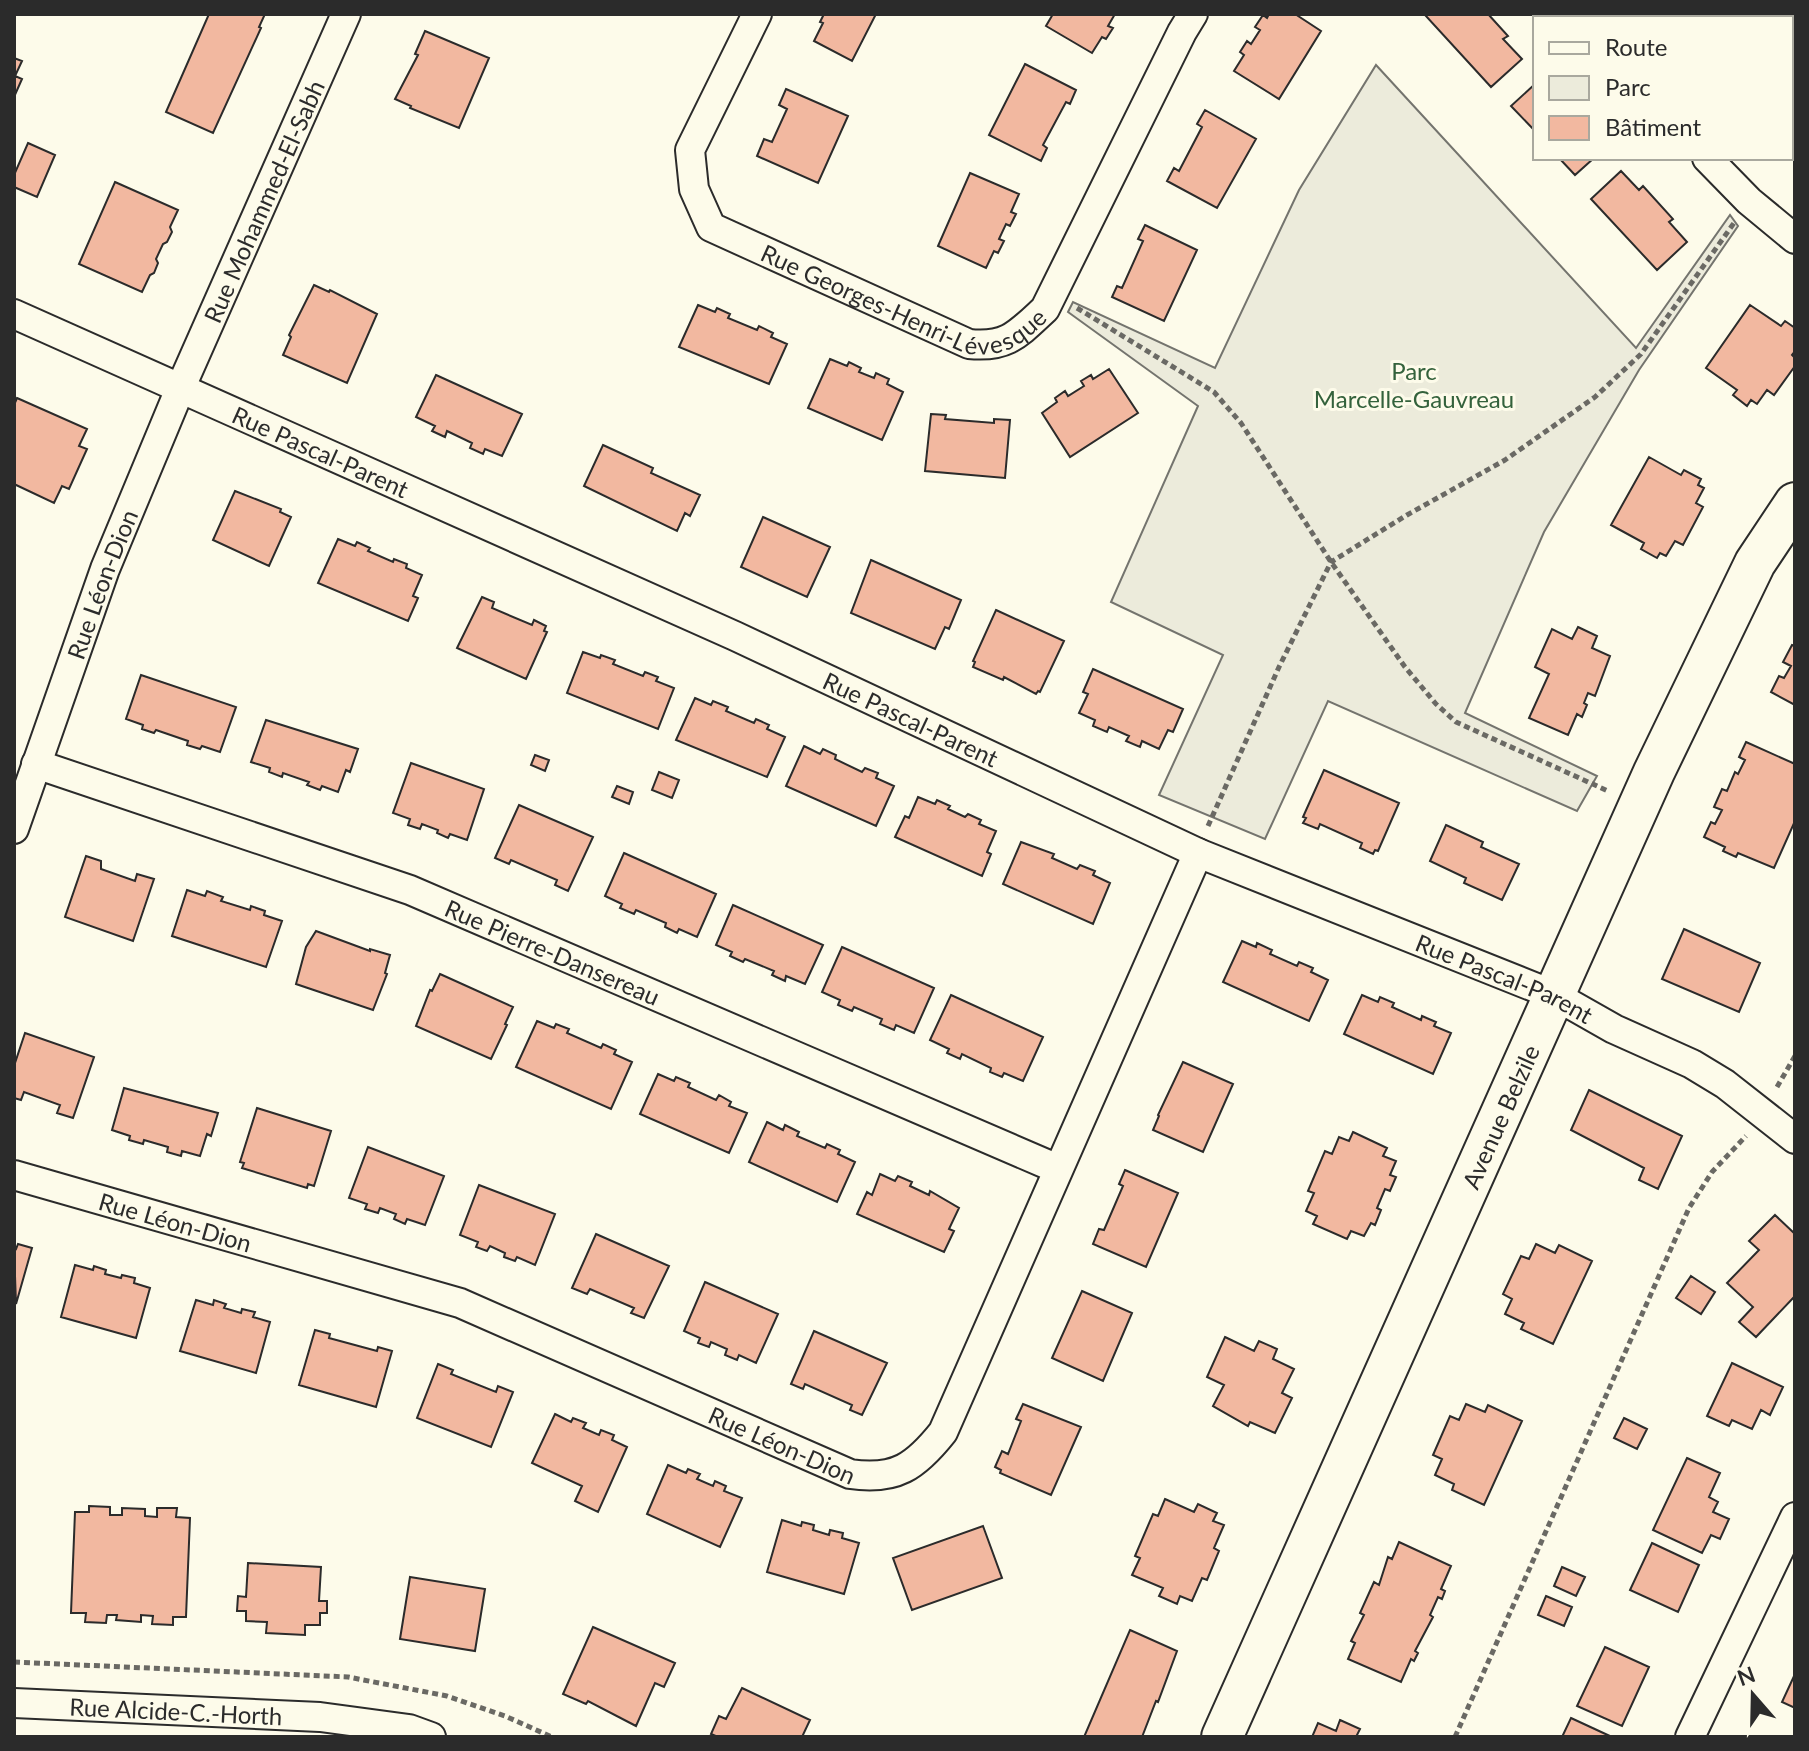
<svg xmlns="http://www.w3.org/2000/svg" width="1809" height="1751" font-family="Lato,sans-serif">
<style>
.green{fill:#ecebdb;stroke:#74746e;stroke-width:2}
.building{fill:#f2b8a0;stroke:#2b2b2b;stroke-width:2}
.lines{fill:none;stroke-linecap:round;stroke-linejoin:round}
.street-casing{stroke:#2b2b2b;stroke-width:32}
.secondary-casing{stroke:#2b2b2b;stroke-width:44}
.path{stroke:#6a6964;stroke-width:5;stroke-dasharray:6 4;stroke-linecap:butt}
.street{stroke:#fdfbea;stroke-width:28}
.secondary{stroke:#fdfbea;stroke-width:40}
.labels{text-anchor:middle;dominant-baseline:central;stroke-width:6;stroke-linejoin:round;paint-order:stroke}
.street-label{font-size:24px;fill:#2b2b2b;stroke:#fdfbea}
.park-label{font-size:24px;fill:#34623c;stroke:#fdfbea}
</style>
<rect width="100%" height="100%" fill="#fdfbea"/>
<path class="green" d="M1376,65L1636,348L1730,215L1738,226L1639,370L1544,532L1465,713L1597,776L1577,811L1328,701L1265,839L1159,795L1223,655L1111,602L1198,406L1068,312L1073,302L1215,368L1299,190Z"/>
<path class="building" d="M209,14H265L259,27L261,28L213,133L166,112Z
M824,14H876L852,61L814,41L823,23L820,22Z
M1053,14H1115L1108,26L1113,28L1106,39L1102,37L1092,53L1046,26Z
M1269,14H1295L1321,31L1279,99L1234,71L1244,55L1240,52L1247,41L1251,44L1260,30L1255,27L1263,15L1267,18Z
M1488,14L1508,36L1503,39L1522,59L1491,87L1425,15Z
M1791,27L1795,31L1794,105L1791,102Z
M425,31L489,58L459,128L410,108L411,106L395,99L418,55L415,54Z
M14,58L22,61L15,76L22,79L14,97Z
M1025,64L1076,90L1070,104L1066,102L1043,145L1047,148L1041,161L989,135Z
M1535,84V131L1511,106Z
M786,89L848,116L818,183L757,156L764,139L772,142L787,109L779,105Z
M1205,110L1256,139L1217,208L1167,181L1174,168L1179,171L1202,127L1197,124Z
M28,143L55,155L37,197L14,187V175Z
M1559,158H1594L1575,175Z
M1621,171L1639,190L1643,186L1673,219L1669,222L1687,242L1657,270L1591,199Z
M970,173L1019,194L1011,212L1016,214L1010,226L1006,224L999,239L1004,241L998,253L994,251L986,268L938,246Z
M115,182L178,210L170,227L172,232L167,242L163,244L156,259L158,263L154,273L150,275L142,292L79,264Z
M1145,225L1197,250L1164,321L1112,297L1117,286L1122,288L1143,241L1138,239Z
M314,285L329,292L330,290L377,314L347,383L283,355L291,337L289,335Z
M698,305L715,312L717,308L730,314L728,318L757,330L759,326L773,333L771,337L787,344L769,384L679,347Z
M1750,305L1781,326L1785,321L1795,328V351L1792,355L1795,358V366L1774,395L1767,390L1757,404L1751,400L1747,406L1733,395L1737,390L1706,368Z
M830,359L847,366L849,362L861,368L859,372L874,378L876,373L889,379L887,384L903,392L882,440L808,408Z
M1109,369L1138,413L1070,457L1042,413L1057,402L1055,398L1065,391L1068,396L1084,386L1081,381L1091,375L1093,379Z
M436,375L522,414L502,456L485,449L483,454L470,448L472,443L447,431L445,437L432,431L435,426L416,417Z
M17,398L87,429L79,446L87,449L69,489L62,486L54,503L14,484V405Z
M931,414L946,415L945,419L994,423V419L1010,420L1005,478L925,471Z
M603,445L653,468L651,473L700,495L690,516L685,513L677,531L584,486Z
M1649,457L1681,475L1684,470L1701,479L1698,485L1704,488L1696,503L1703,507L1683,545L1675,541L1666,556L1660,553L1657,558L1641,549L1644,543L1611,525Z
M235,491L281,509L280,512L291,517L269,566L213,540Z
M763,517L830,547L807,597L741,567Z
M338,539L355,546L357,542L370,548L368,551L393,562L394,559L407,564L406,568L422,575L413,596L418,598L408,621L318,583Z
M871,560L961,600L949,629L945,627L935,649L851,613Z
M482,597L494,602L492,608L532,625L534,620L546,626L544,631L547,632L526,679L457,648Z
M996,610L1064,641L1040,692L1038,691L1036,694L1004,677L1003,680L973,667L975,662L973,661Z
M1578,627L1597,636L1592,648L1610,656L1595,696L1588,693L1584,703L1587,705L1582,717L1577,714L1568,735L1529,718L1549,674L1535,667L1552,629L1572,639Z
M1792,645L1795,646V705L1771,692L1779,676L1784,678L1791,666L1783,662Z
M583,652L600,658L601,655L615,660L613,664L643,676L645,672L658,677L656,681L674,688L658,729L567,693Z
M1093,669L1183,709L1173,732L1168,730L1159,749L1142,741L1140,747L1126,741L1129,736L1109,727L1107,732L1093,726L1095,720L1079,713L1088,694L1083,692Z
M141,675L236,707L220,752L202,746L200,749L187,745L188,741L156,730L154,733L142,729L143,725L126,719Z
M695,698L711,705L713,701L728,707L726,711L754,723L756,719L769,725L767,729L785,737L767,777L676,740Z
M266,720L358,749L350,772L346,770L338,792L322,786L320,790L307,785L309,782L283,773L282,777L269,772L270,768L251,762Z
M1746,742L1795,764V821L1774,868L1738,853L1736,857L1723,851L1725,847L1704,837L1711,822L1715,824L1722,810L1714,807L1722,789L1727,791L1735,772L1738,774L1745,760L1739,757Z
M804,746L820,754L823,749L836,755L835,759L862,772L865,768L878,773L876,778L894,786L876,826L786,786Z
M535,755L549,760L545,771L531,765Z
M411,763L484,789L467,840L450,834L448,838L437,833L438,830L422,824L420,829L408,825L410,819L393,813Z
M1324,770L1399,803L1378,851L1375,850L1373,854L1360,848L1362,843L1320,824L1318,829L1303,823L1306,818L1303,817Z
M659,772L679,780L672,798L652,790Z
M617,786L633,792L629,804L612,797Z
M918,797L935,804L937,800L950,806L948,809L965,817L968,814L981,820L979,824L996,831L987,852L991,854L982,876L895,837L905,816L909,818Z
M519,805L593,837L568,891L555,885L557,880L511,860L509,864L495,858Z
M1446,825L1483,842L1481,847L1519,864L1502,900L1464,883L1466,878L1430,861Z
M1021,842L1054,854L1052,858L1077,869L1080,865L1095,871L1093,875L1110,883L1093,924L1003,884Z
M624,853L716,894L697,937L679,929L677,933L665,927L666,923L636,910L634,914L620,908L622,904L605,896Z
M86,856L101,861V869L135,881L137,874L154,879L133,941L65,917Z
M187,890L205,896L207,891L223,897L221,901L250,910L251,906L265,911L264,915L282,921L266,967L172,936Z
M733,905L823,945L805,984L786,976L785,981L772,975L774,971L745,959L743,962L730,956L732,952L716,945Z
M1684,929L1760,963L1739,1012L1662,979Z
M316,931L370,951V949L390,955L385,973L387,974L373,1010L296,984L306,947Z
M1242,941L1256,947L1257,943L1272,950L1270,954L1297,966L1299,962L1313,968L1311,972L1328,980L1309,1021L1223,982Z
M842,947L934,988L914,1033L896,1025L894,1030L880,1024L882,1019L854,1007L852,1011L838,1005L840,1000L822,992Z
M440,974L513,1007L505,1024L507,1025L491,1059L416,1026L430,990L432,991Z
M951,995L1043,1037L1023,1081L1004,1073L1002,1077L990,1072L991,1068L962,1054L960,1059L947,1053L949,1049L930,1040Z
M1362,995L1378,1002L1380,997L1394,1003L1392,1007L1421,1020L1422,1016L1436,1022L1434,1026L1451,1033L1433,1074L1344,1034Z
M537,1021L554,1028L556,1024L569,1029L567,1033L601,1048L603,1044L616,1050L614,1054L632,1062L611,1109L516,1067Z
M25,1033L94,1057L73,1118L57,1113L60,1105L24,1092L21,1100L14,1098V1066Z
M1183,1062L1233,1084L1203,1152L1153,1130L1159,1116L1158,1115Z
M658,1074L674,1081L676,1077L690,1083L688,1087L716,1100L719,1095L731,1102L729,1106L747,1113L729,1153L640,1114Z
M124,1088L218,1113L211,1136L207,1134L200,1156L182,1151L181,1156L167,1152L168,1147L144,1140L143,1144L129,1140L130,1136L112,1130Z
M1589,1090L1682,1136L1658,1189L1639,1180L1644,1168L1571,1130Z
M257,1108L331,1131L314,1186L308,1184L307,1188L242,1168L244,1163L240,1162Z
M767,1122L783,1130L785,1125L799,1132L797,1136L825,1148L827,1144L840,1150L838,1154L855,1162L837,1202L749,1162Z
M1353,1132L1387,1148L1383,1156L1396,1161L1390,1175L1396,1177L1390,1191L1385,1189L1377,1208L1381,1210L1375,1225L1371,1223L1364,1236L1351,1231L1347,1239L1313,1224L1317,1216L1306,1211L1314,1193L1308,1191L1325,1151L1332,1154L1339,1137L1349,1141Z
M368,1147L444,1176L425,1225L407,1219L405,1224L394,1219L396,1214L380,1208L378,1213L365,1209L367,1204L349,1198Z
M1125,1170L1178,1193L1146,1267L1093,1244L1099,1229L1104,1230L1123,1186L1119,1184Z
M880,1174L895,1181L898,1176L912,1182L910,1186L929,1195L930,1191L959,1208L949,1229L954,1231L944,1252L857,1214L867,1192L872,1195Z
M479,1185L555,1214L535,1265L517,1257L515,1261L504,1257L505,1253L490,1246L487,1251L476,1247L478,1242L460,1235Z
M1775,1215L1795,1234V1296L1756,1337L1739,1322L1753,1307L1727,1283L1759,1250L1749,1241Z
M596,1234L669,1266L644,1318L631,1313L634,1308L590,1289L587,1294L572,1288Z
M18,1244L32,1248L16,1304L14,1248L16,1249Z
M1536,1244L1555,1253L1559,1245L1592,1261L1553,1344L1521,1329L1524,1323L1505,1314L1512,1299L1503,1294L1521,1256L1529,1259Z
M75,1265L93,1270L94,1266L106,1270L105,1274L121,1278L122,1275L135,1278L134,1283L150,1288L136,1338L61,1317Z
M1691,1276L1715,1292L1701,1314L1676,1298Z
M705,1282L778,1314L756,1363L739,1355L737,1360L725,1355L727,1349L711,1342L709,1347L698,1343L700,1338L684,1331Z
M1082,1291L1132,1313L1103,1381L1052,1358Z
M196,1300L213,1305L214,1300L226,1304L224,1308L241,1313L242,1309L255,1312L253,1317L270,1322L256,1373L180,1351Z
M315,1330L330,1334L329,1338L377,1351L378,1347L392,1351L376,1407L299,1385Z
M814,1331L887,1363L862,1415L850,1410L852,1405L805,1384L803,1389L791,1384Z
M1225,1337L1254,1351L1259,1341L1277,1349L1273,1359L1294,1369L1282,1393L1292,1398L1275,1433L1250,1422L1248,1426L1213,1406L1224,1385L1207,1377Z
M1732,1363L1783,1387L1770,1415L1761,1410L1752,1429L1732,1420L1729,1426L1707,1416Z
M438,1364L453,1370L451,1374L496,1392L498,1386L513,1392L491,1447L417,1418Z
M1023,1404L1081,1427L1051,1495L1000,1473L1001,1470L995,1467L1002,1451L1008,1454L1021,1421L1016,1419Z
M1466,1404L1485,1412L1488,1405L1522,1421L1484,1505L1452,1490L1454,1484L1435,1475L1442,1459L1433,1455L1450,1416L1459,1420Z
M555,1414L571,1422L573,1418L586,1423L583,1428L599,1435L601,1430L614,1435L612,1440L627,1447L598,1512L575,1501L582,1486L532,1463Z
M1624,1418L1647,1429L1637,1449L1614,1438Z
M1687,1458L1720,1473L1709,1497L1718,1502L1713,1512L1729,1519L1720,1539L1711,1535L1702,1553L1653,1530Z
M668,1465L686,1473L688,1469L700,1474L697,1479L713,1486L715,1481L726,1486L724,1491L742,1498L720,1547L647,1514Z
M1165,1499L1194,1512L1198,1504L1217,1513L1213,1521L1224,1525L1214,1548L1219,1551L1207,1580L1202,1578L1192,1601L1180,1596L1177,1604L1159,1596L1163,1588L1132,1575L1140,1558L1135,1556L1153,1514L1158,1516Z
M89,1506L110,1507V1515H122V1508L145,1509V1516L157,1517V1508H177L176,1517L190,1518L186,1617H173V1625L152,1624L153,1616L141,1615V1622L116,1620L117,1615H107L106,1623L85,1622L86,1613H71L75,1512H89Z
M782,1520L801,1526L802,1522L814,1525L813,1530L829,1535L830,1530L843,1533L842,1538L859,1543L844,1594L767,1572Z
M983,1526L1002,1578L912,1610L893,1558Z
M1399,1542L1451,1566L1441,1589L1445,1591L1442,1599L1438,1597L1430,1615L1433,1617L1415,1651L1418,1653L1414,1661L1411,1659L1401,1682L1348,1659L1355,1643L1351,1641L1364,1615L1360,1613L1374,1582L1379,1585L1388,1557L1392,1559Z
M1652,1543L1699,1565L1678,1612L1630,1590Z
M248,1563L321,1567L319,1601H327V1613H320V1625H305V1635L266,1633L267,1622L246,1621V1611H237L238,1596L246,1597Z
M1562,1567L1585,1577L1576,1596L1554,1586Z
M410,1577L485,1589L475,1651L400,1639Z
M1546,1596L1572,1607L1564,1626L1538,1615Z
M593,1627L675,1663L664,1687L655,1683L636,1726L588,1701L586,1704L563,1694Z
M1130,1630L1177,1651L1158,1702L1156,1701L1142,1737H1084Z
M1605,1647L1649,1667L1622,1726L1577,1706Z
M1795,1674V1708L1782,1702Z
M742,1688L810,1720L802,1737H718L711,1734L719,1716L726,1719Z
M1571,1718L1612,1737H1562Z
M1340,1720L1360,1729L1356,1737H1312L1318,1723L1336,1731Z"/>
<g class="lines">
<g class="street-casing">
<g id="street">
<path id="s1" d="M757,14L690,150L694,189L711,227L969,344C1007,348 1018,334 1045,309L1182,32L1193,14"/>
<path d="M1571,14L1575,18"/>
<path d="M1707,158L1749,201L1795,239"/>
<path id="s2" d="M14,314L735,636L1198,853L1554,995L1614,1029L1692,1064L1725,1084L1795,1139"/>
<path id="s3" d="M36,764L410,890L1058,1169"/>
<path id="s4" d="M14,829L105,569L180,389L346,14"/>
<path id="s5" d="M14,1175L460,1303L850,1474C896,1481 916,1466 943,1432L1198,853"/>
<path id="s6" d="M14,1703L320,1717L409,1729L431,1737"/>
<path d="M1690,1737L1795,1517"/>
</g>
</g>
<g class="secondary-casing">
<g id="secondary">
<path id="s7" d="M1222,1737L1654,772L1755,563L1795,503"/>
</g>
</g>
<path class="path" d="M1077,308L1214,392L1241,423L1331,562L1405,667L1436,704L1456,722L1608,791
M1208,826L1279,667L1331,562L1407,515L1505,460L1595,397L1641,354L1734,223
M1777,1087L1795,1056
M14,1662L348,1677L447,1696L505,1716L552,1737
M1455,1737L1689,1208L1712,1172L1746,1136"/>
<use href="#street" class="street"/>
<use href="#secondary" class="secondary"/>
</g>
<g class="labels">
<g class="street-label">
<text stroke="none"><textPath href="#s4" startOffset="676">Rue Mohammed-El-Sabh</textPath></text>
<text stroke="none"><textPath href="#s1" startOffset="444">Rue Georges-Henri-Lévesque</textPath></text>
<text stroke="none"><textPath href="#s2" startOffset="336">Rue Pascal-Parent</textPath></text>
<text stroke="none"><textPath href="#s4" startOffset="260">Rue Léon-Dion</textPath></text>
<text stroke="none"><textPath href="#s2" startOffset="984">Rue Pascal-Parent</textPath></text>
<text stroke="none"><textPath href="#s3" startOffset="550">Rue Pierre-Dansereau</textPath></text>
<text stroke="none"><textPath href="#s2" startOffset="1632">Rue Pascal-Parent</textPath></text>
<text stroke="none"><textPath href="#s7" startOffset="680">Avenue Belzile</textPath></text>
<text stroke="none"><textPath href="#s5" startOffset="168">Rue Léon-Dion</textPath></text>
<text stroke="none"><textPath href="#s5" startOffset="816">Rue Léon-Dion</textPath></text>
<text stroke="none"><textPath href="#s6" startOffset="162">Rue Alcide-C.-Horth</textPath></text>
</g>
<g class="park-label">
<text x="1414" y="370">Parc<tspan x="1414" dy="28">Marcelle-Gauvreau</tspan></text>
</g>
</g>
<rect width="1809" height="1751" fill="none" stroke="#2b2b2b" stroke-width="32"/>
<rect x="1533" y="16" width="260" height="144" fill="#fdfbea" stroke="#a9a89e" stroke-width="2"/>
<rect x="1549" y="42" width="40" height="12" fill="#fdfbea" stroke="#a9a89e" stroke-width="2"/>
<text x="1605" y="56" font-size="24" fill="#2b2b2b">Route</text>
<rect x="1549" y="76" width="40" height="24" fill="#ecebdb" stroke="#a9a89e" stroke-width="2"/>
<text x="1605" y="96" font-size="24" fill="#2b2b2b">Parc</text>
<rect x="1549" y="116" width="40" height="24" fill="#f2b8a0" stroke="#a9a89e" stroke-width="2"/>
<text x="1605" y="136" font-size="24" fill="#2b2b2b">Bâtiment</text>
<g transform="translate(1753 1695) rotate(340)" stroke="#fdfbea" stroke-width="6" paint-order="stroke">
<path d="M0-6L14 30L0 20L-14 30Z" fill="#2b2b2b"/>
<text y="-12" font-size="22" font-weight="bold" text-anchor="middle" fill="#2b2b2b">N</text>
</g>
</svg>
